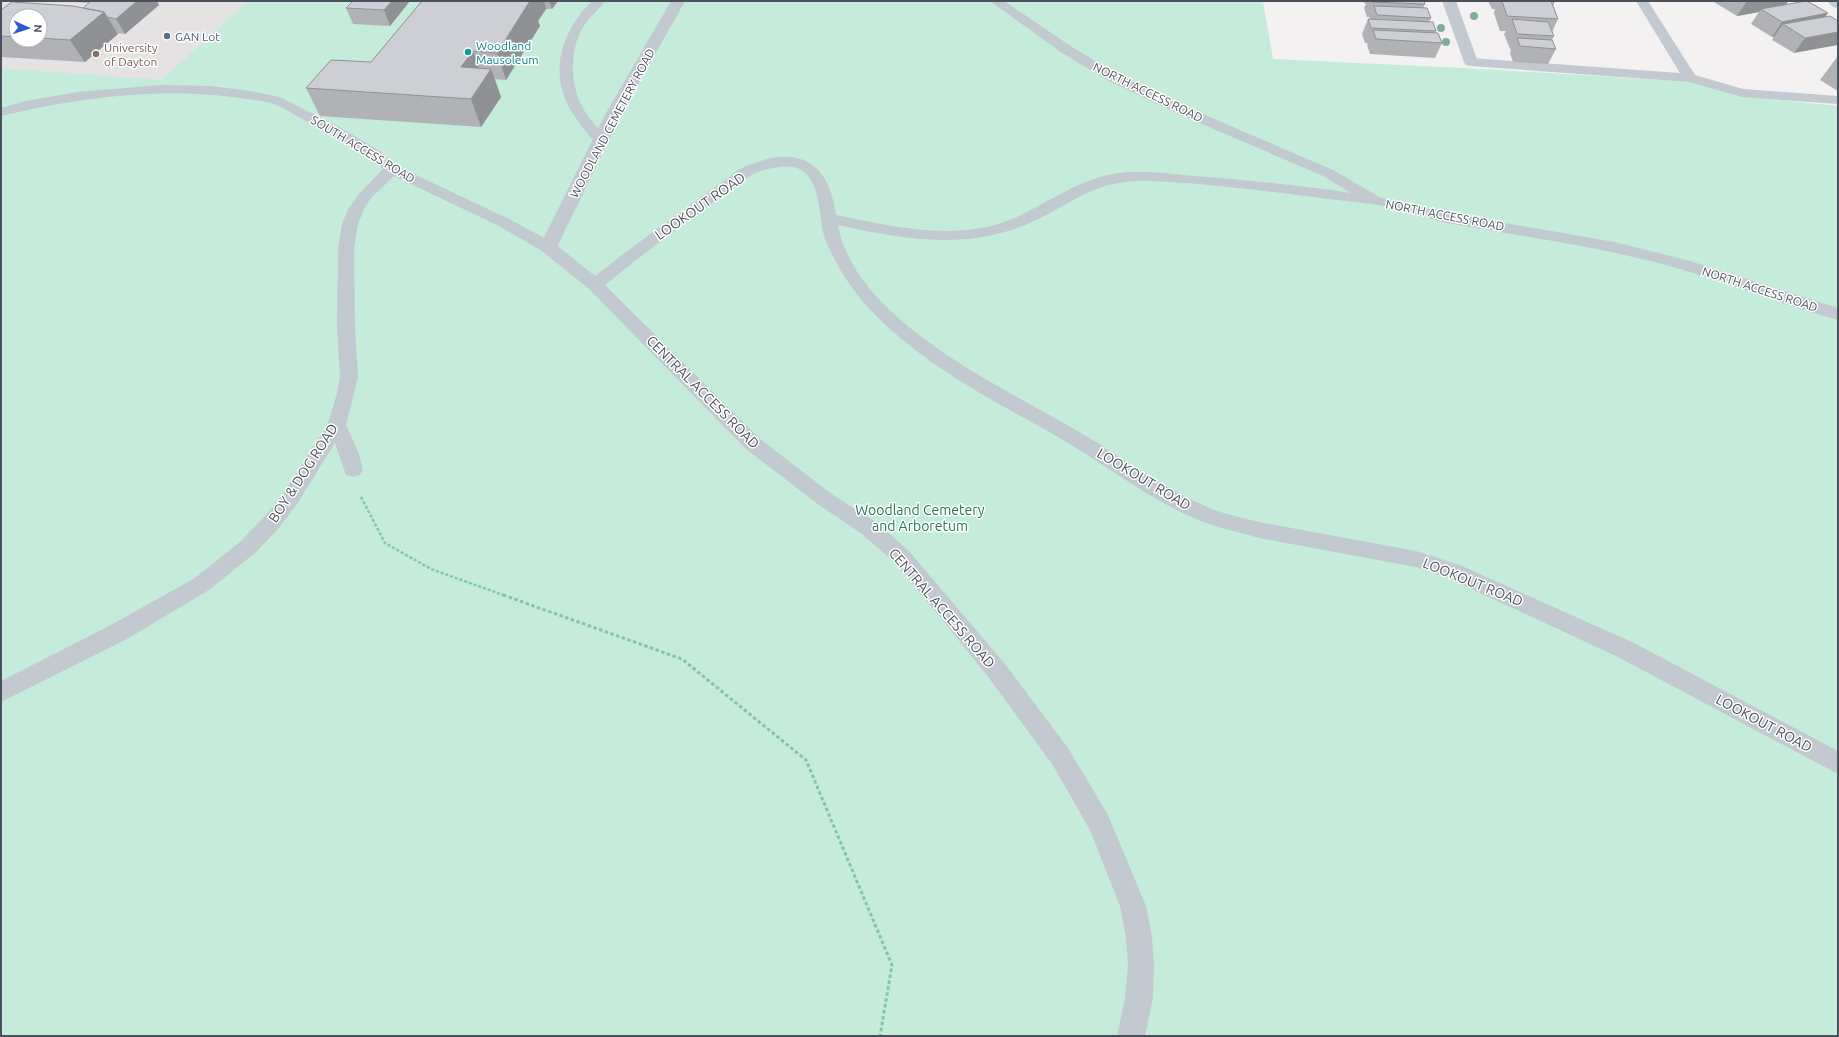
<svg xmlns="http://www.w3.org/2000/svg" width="1839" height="1037" font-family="Ubuntu,sans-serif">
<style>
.education{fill:#e4e2e2;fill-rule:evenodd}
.green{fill:#c5ebda}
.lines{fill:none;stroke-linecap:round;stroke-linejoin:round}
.path-far1{stroke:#81c5af;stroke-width:2.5;stroke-dasharray:3 2;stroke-linecap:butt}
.path{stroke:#81c5af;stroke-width:3;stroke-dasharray:3.5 2.5;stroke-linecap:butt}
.service{fill:#c3c9d0;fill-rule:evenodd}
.minor{fill:#c3c9d0;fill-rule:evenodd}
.tertiary{fill:#c3c9d0;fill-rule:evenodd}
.tree{fill:#80ad9e}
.wall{fill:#b1b2b6;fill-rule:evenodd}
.shaded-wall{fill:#909194}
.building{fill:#cecfd4;stroke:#909194}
.service-dot{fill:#5c6f8a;stroke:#fff;stroke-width:1.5}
.culture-dot{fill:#0f9aa8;stroke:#fff;stroke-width:1.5}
.education-dot{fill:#8d6e63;stroke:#fff;stroke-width:1.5}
.labels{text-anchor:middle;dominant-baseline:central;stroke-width:3;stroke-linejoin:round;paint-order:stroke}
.far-service-label{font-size:12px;fill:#4e5e75;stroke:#fff;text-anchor:start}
.far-culture-label{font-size:12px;fill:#0d838f;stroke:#fff;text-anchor:start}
.far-education-label{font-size:12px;fill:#785e54;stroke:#fff;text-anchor:start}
.far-street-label{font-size:12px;fill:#4b515c;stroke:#fff}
.street-label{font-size:14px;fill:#4b515c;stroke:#fff}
.park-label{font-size:14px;fill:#22765a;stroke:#fff}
</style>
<rect width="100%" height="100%" fill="#f3f1f1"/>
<path class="education" d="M1,1H248L162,81L1,68ZM16,16H40V40H16Z"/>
<path class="green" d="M248,1H1263L1273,59L1484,69L1691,82L1741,96L1838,106V1036H1V68L162,80Z"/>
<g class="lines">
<path class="path-far1" d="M361,497L385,543L431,569L506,596"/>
<path class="path" d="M503,595L682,659L806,760L892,965L880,1036"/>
<path class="service" d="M592,1H605C599,10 589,17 583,27C569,51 570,87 584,110C591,121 600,130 607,140L605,143H595C586,131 575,119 568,105C549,67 564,29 592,1Z
M990,1H1004L1072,47L1119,75L1184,106L1333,170L1381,198L1442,212L1614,242L1690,261L1838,308V320C1785,305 1733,285 1680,269C1604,247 1525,237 1447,223C1421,218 1397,207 1371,204C1297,196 1221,183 1145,181C1090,180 1071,206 1025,225C964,250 901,239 838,225C854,319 999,385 1074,429C1120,455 1163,489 1212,509C1227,515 1244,518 1259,522L1416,551L1462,566L1634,643L1838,751V774L1618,657L1448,578L1416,567L1259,538C1239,532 1218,528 1198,520C1148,499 1105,464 1058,437C991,399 918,363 866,305C850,287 837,266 827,244C817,222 824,173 793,167C780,165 763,169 752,175C737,183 723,195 710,205C674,231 639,257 605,285L760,439L833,495L876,522L908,550L1005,664L1068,748L1108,815L1146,906L1152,937L1154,964L1153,998L1145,1036H1117L1125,998L1128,964L1126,937L1120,906L1090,830L1052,764L989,678L937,613L894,562L862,534L819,505L746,449L589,289L542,251L499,226L394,176L370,199L364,209L358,224L354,249L355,327L358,377L346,425L359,454L363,470L360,475L353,477L346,475L335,443L297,504L278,529L255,553L209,590L127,639L1,702V681L111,625L195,578L241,541L264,517L283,494L328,424L337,393L340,377L337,327L338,249L342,224L348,209L360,193L383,169C360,149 331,134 304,120C293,114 283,107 271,103C259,100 245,99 232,97C156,87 76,98 1,116V108L25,101L78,92L160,85L211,86L250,91L280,97L341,128L381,152L397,166L511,220L554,243L595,276C624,253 654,231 685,209C698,199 711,190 724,181C730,177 736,171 742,168C793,145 828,156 836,215C895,227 960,243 1017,217C1049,202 1078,180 1113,174C1140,169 1168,174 1195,176C1247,180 1299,185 1351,193L1323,176L1174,112L1109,81L1062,53Z
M1636,1H1648L1695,75L1743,89L1838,96V104L1742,97L1689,82L1471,66L1466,65L1464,62L1466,59L1471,58L1680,73Z"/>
<path class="minor" d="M671,1H685L621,115L557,247L554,251L548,253L542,251L539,247L605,115Z
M1442,1H1456L1478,62L1476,65H1466L1464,62Z"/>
<path class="tertiary" d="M1827,1H1838V8L1833,7Z"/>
</g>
<g class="tree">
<circle cx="1474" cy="16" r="4"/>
<circle cx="1441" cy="28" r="4"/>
<circle cx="1446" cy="42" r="4"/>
</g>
<path class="wall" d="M56,1H157L159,5L125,34L117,33L118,34L85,62L1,57V10L83,8L89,3ZM16,16H40V40H16Z
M353,1H410L390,26L353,24L346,8Z
M422,1H558L552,9H546L538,21L540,26L506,80L495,79L501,97L481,127L320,116L306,88L371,62Z
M1363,1H1424L1425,4L1423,8L1431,18L1429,22L1436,31L1435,33L1442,43L1435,58L1370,54L1367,45L1368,43H1365L1362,34L1368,19H1369L1370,17H1367L1364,8L1366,4L1364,3Z
M1488,1H1555L1553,6L1558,19L1552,32L1554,36L1552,40L1556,49L1548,64L1513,62L1510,53L1511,49H1510L1504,34L1506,31H1500L1494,13L1495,9H1492Z
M1715,1H1788L1786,5L1828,13L1794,53L1772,40L1774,37H1772L1751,24L1759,12L1737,16L1714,2Z
M1838,56V91L1820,80Z"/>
<path class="shaded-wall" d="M137,1H157L159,5L125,34L116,19Z
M392,1H410L390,26L384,10Z
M527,1H544L546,9L538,21L540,26L506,80L497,53Z
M549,1H558L552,9Z
M1747,1H1788L1785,7L1761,9L1759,12L1737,16Z
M104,12L118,34L85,62L70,40Z
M1828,13L1817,28L1783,24L1774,37H1772L1782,22Z
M1838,32V45L1794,53L1805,38Z
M473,51L483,79L461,67Z
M491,69L501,97L481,127L471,99Z"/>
<path class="building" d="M91,1H137L116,19L107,17L104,12L83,8Z
M353,1H392L384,10L346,8Z
M422,1H530L497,53L473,51L461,67L491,69L471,99L306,88L331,60L371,62Z
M1372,1H1424L1425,4L1372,2Z
M1502,1H1551L1558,19L1507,16Z
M1806,1H1807L1828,13L1782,22L1761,9Z
M12,2L73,6L104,12L70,40L40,38V16H16V37L1,36V10Z
M1374,6L1427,8L1431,18L1377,15Z
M1830,16L1838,21V32L1805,38L1783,24Z
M1368,19L1433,22L1436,31L1371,28Z
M1512,19L1548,22L1554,36L1517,34Z
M1373,30L1438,33L1442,43L1376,39Z
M1517,38L1552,40L1556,49L1520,46Z"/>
<circle class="service-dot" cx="167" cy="36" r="4"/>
<circle class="culture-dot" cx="468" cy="52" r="4"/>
<circle class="education-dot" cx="96" cy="54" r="4"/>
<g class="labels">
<g class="far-service-label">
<text x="175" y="36">GAN Lot</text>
</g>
<g class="far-culture-label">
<text x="476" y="45">Woodland<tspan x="476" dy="14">Mausoleum</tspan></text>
</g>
<g class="far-education-label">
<text x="104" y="47">University<tspan x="104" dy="14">of Dayton</tspan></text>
</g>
<g class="far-street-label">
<text transform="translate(1148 92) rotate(26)">NORTH ACCESS ROAD</text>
<text transform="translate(612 123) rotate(-62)">WOODLAND CEMETERY ROAD</text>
<text transform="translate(363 149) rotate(31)">SOUTH ACCESS ROAD</text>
<text transform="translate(1445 215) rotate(11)">NORTH ACCESS ROAD</text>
<text transform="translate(1760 289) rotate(18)">NORTH ACCESS ROAD</text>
</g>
<g class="street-label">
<text transform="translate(700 206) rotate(-35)">LOOKOUT ROAD</text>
<text transform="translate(703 392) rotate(45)">CENTRAL ACCESS ROAD</text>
<text transform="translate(303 473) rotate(-57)">BOY &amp; DOG ROAD</text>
<text transform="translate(1144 479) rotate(31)">LOOKOUT ROAD</text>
<text transform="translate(1473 582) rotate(22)">LOOKOUT ROAD</text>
<text transform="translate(942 608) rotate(49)">CENTRAL ACCESS ROAD</text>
<text transform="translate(1764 723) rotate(28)">LOOKOUT ROAD</text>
</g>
<g class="park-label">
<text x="920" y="510">Woodland Cemetery<tspan x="920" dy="16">and Arboretum</tspan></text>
</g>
</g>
<rect width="1839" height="1037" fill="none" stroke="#4b515c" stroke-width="4"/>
<g transform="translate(28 28) rotate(93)"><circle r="19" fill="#ffffff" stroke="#b7b9be"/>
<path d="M0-3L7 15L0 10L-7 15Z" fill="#2e5acf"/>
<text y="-6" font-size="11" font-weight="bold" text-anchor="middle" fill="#4b515c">N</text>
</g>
</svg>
